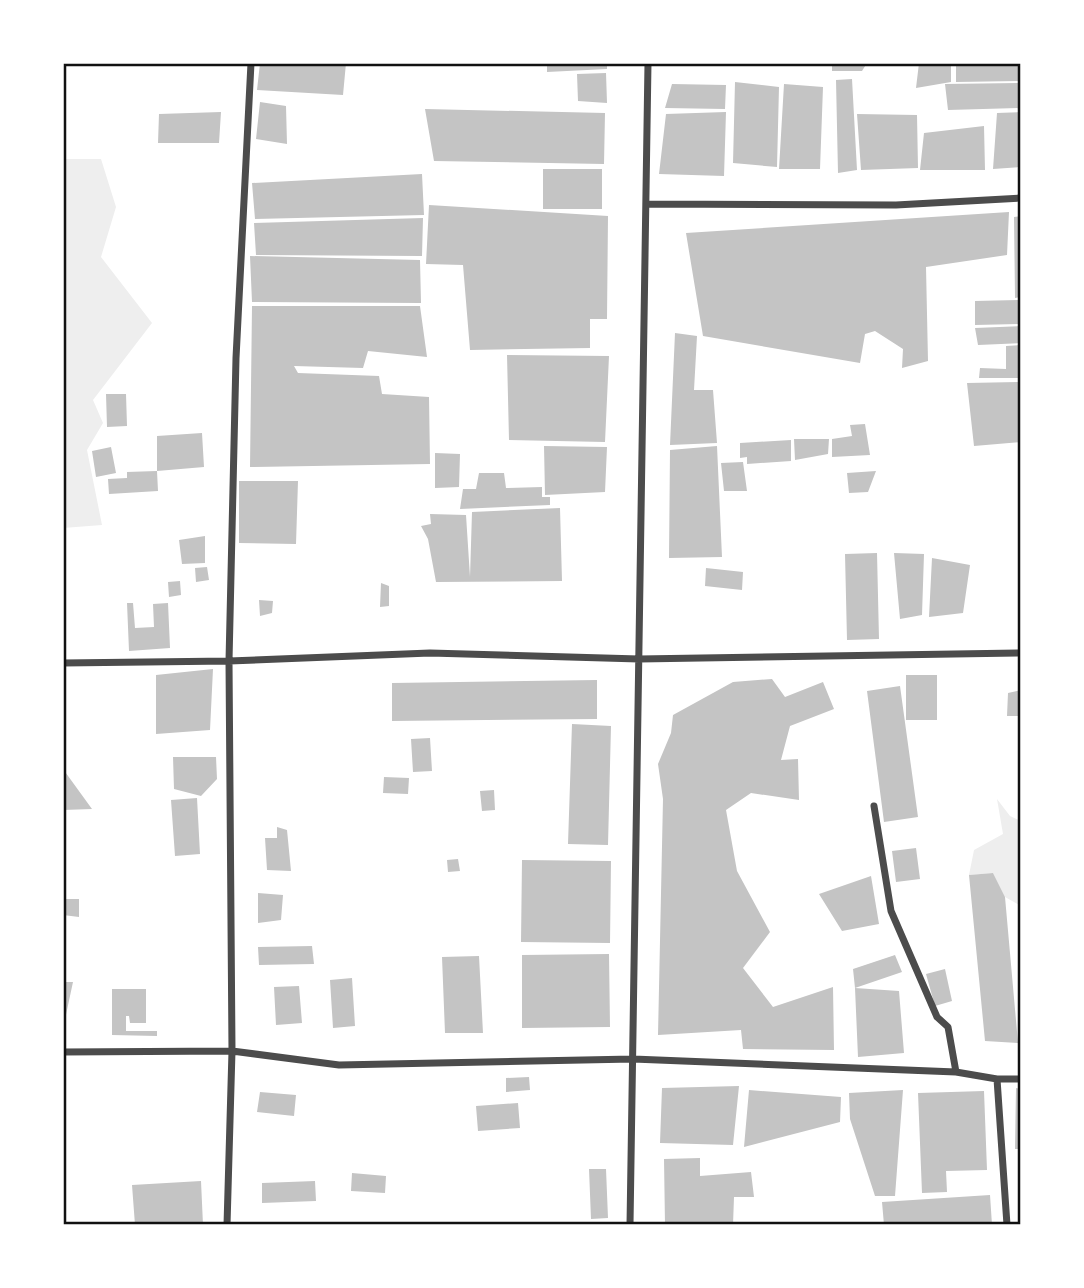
<svg xmlns="http://www.w3.org/2000/svg" width="1084" height="1288" font-family="Helvetica,sans-serif">
<style>
.green{fill:#eee}
.building{fill:#c4c4c4}
.lines{fill:none;stroke-linecap:round;stroke-linejoin:round}
.minor{stroke:#4c4c4c;stroke-width:7}
.neatline{fill:none;stroke:#111;stroke-width:2.5}
</style>
<rect width="100%" height="100%" fill="#fff"/>
<path class="green" d="M63,159H101L116,207L101,257L152,323L93,400L103,423L87,450L102,525L63,528Z
M997,799L1010,816L1021,821V906L1005,897L993,873L969,875L974,850L1003,834Z"/>
<path class="building" d="M260,63H346L343,95L257,90Z
M547,63H607V69L547,72Z
M832,63H867L862,71H832Z
M919,63H951V82L916,88Z
M956,63H1021V81L956,82Z
M606,73L607,103L578,101L577,74Z
M852,79L857,170L838,173L836,80Z
M735,82L779,87L777,167L733,163Z
M1021,83V108L948,110L945,84Z
M672,84L726,85L725,109L665,108Z
M784,84L823,87L820,169H779Z
M260,102L286,106L287,144L256,139Z
M425,109L605,113L604,164L434,161Z
M221,112L219,143H158L159,114Z
M726,112L724,176L659,174L666,114Z
M1021,112V167L993,169L997,113Z
M857,114L917,115L918,168L861,170Z
M984,126L985,170H920L924,133Z
M543,169H602V209H543Z
M422,174L424,215L255,219L252,183Z
M429,205L608,216L607,319H590V348L470,350L463,265L426,264Z
M1009,212L1007,255L926,267L928,361L902,368L903,349L875,331L865,334L860,363L703,336L686,233Z
M1021,216V297L1015,298L1014,217Z
M423,218L422,256L256,255L254,223Z
M250,256L420,260L421,303L252,302Z
M1021,300V324L975,325V301Z
M252,306H420L427,357L368,351L363,368L294,366L298,373L379,376L382,394L429,397L430,464L250,467Z
M1021,326V343L978,345L975,328Z
M675,333L697,336L694,390H713L717,443L670,445Z
M1021,345V378H979L980,368L1006,369V346Z
M507,355L609,356L605,442L509,440Z
M1021,382V442L974,446L967,383Z
M106,394H126L127,426L107,427Z
M865,424L870,455L832,457V439L852,436L850,425Z
M202,433L204,467L157,471V436Z
M794,439H829L828,454L795,460Z
M791,440V461L747,464V457L740,458V443Z
M544,446L607,447L605,492L545,495Z
M717,446L722,557L669,558L670,450Z
M111,447L116,473L96,477L92,451Z
M435,453L460,454L459,487L435,488Z
M743,462L747,491H724L721,463Z
M157,471L158,491L109,494L108,479L127,478V472Z
M876,471L868,492L849,493L847,473Z
M479,473H504L506,488L542,487V497H550V505L460,509L463,489H476Z
M239,481H298L296,544L239,543Z
M560,508L562,581L436,582L428,539L421,526L431,524L430,514L466,515L470,577L472,512Z
M205,536V563L182,564L179,540Z
M877,553L879,639L847,640L845,554Z
M894,553L924,554L922,615L900,619Z
M932,558L970,565L963,613L929,617Z
M207,567L209,580L196,582L195,568Z
M706,568L743,572L742,590L705,586Z
M180,581L181,595L169,597L168,582Z
M381,583L389,586V606L380,607Z
M259,600L273,601L272,613L260,616Z
M127,603H133L135,628L154,627L153,604L168,603L170,648L129,651Z
M213,669L210,730L156,734V675Z
M906,675H937V720H906Z
M772,679L785,697L823,682L834,709L790,726L781,760L798,759L799,800L751,793L726,810L737,871L770,932L743,968L773,1007L833,987L834,1050L743,1049L741,1030L658,1035L663,799L658,764L671,733L673,715L733,682Z
M597,680V719L392,721V683Z
M900,686L918,817L884,822L867,691Z
M1021,690V716H1007L1008,693Z
M572,724L611,726L608,845L568,844Z
M430,738L432,771L413,772L411,739Z
M173,757H216L217,779L201,796L174,789Z
M63,769L92,809L63,810Z
M384,777L409,778L408,794L383,793Z
M494,790L495,810L482,811L480,791Z
M197,798L200,854L175,856L171,800Z
M277,827L287,830L291,871L267,870L265,838H277Z
M916,848L920,879L896,882L892,851Z
M458,859L460,871L448,872L447,860Z
M522,860L611,861L610,943L521,942Z
M993,873L1005,897L1018,1043L985,1041L969,875Z
M871,876L879,924L842,931L819,894Z
M258,893L283,895L281,920L258,923Z
M63,899H79V917L63,915Z
M312,946L314,964L259,965L258,947Z
M609,954L610,1027L522,1028V955Z
M895,955L902,972L855,988L853,969Z
M479,956L483,1033H445L442,957Z
M945,969L952,1001L935,1006L926,974Z
M352,978L355,1026L333,1028L330,980Z
M63,982H73L64,1024H63Z
M299,986L302,1023L276,1025L274,987Z
M855,988L899,991L904,1053L858,1057Z
M112,989H146V1023H130L129,1016H126V1031H157V1036L112,1035Z
M529,1077L530,1090L506,1092V1078Z
M739,1086L733,1145L660,1143L662,1088Z
M1016,1088L1021,1089V1149H1015Z
M749,1090L841,1097L840,1122L744,1147Z
M903,1090L895,1196H875L850,1119L849,1093Z
M984,1091L987,1170L946,1171L947,1192L922,1193L918,1093Z
M260,1092L296,1095L294,1116L257,1112Z
M518,1103L520,1128L478,1131L476,1106Z
M700,1158V1176L751,1172L754,1197H734L733,1225H665L664,1159Z
M589,1169H606L608,1218L591,1219Z
M352,1173L386,1176L385,1193L351,1191Z
M201,1181L203,1225H135L132,1185Z
M315,1181L316,1201L262,1203V1183Z
M990,1195L992,1225H884L882,1202Z"/>
<g class="lines">
<path class="minor" d="M646,204L896,205L1021,198
M63,663L229,661L430,653L639,659L1021,653
M874,806L891,911L937,1017L948,1027L956,1072
M63,1052L232,1051L339,1065L633,1059L956,1072L997,1079H1021
M997,1079L1007,1225
M227,1225L232,1051L229,661L236,358L251,63
M630,1225L648,63"/>
</g>
<rect width="1084" height="1288" fill="none" stroke="#ffffff" stroke-width="130"/>
<rect x="65" y="65" width="954" height="1158" class="neatline"/>
</svg>
